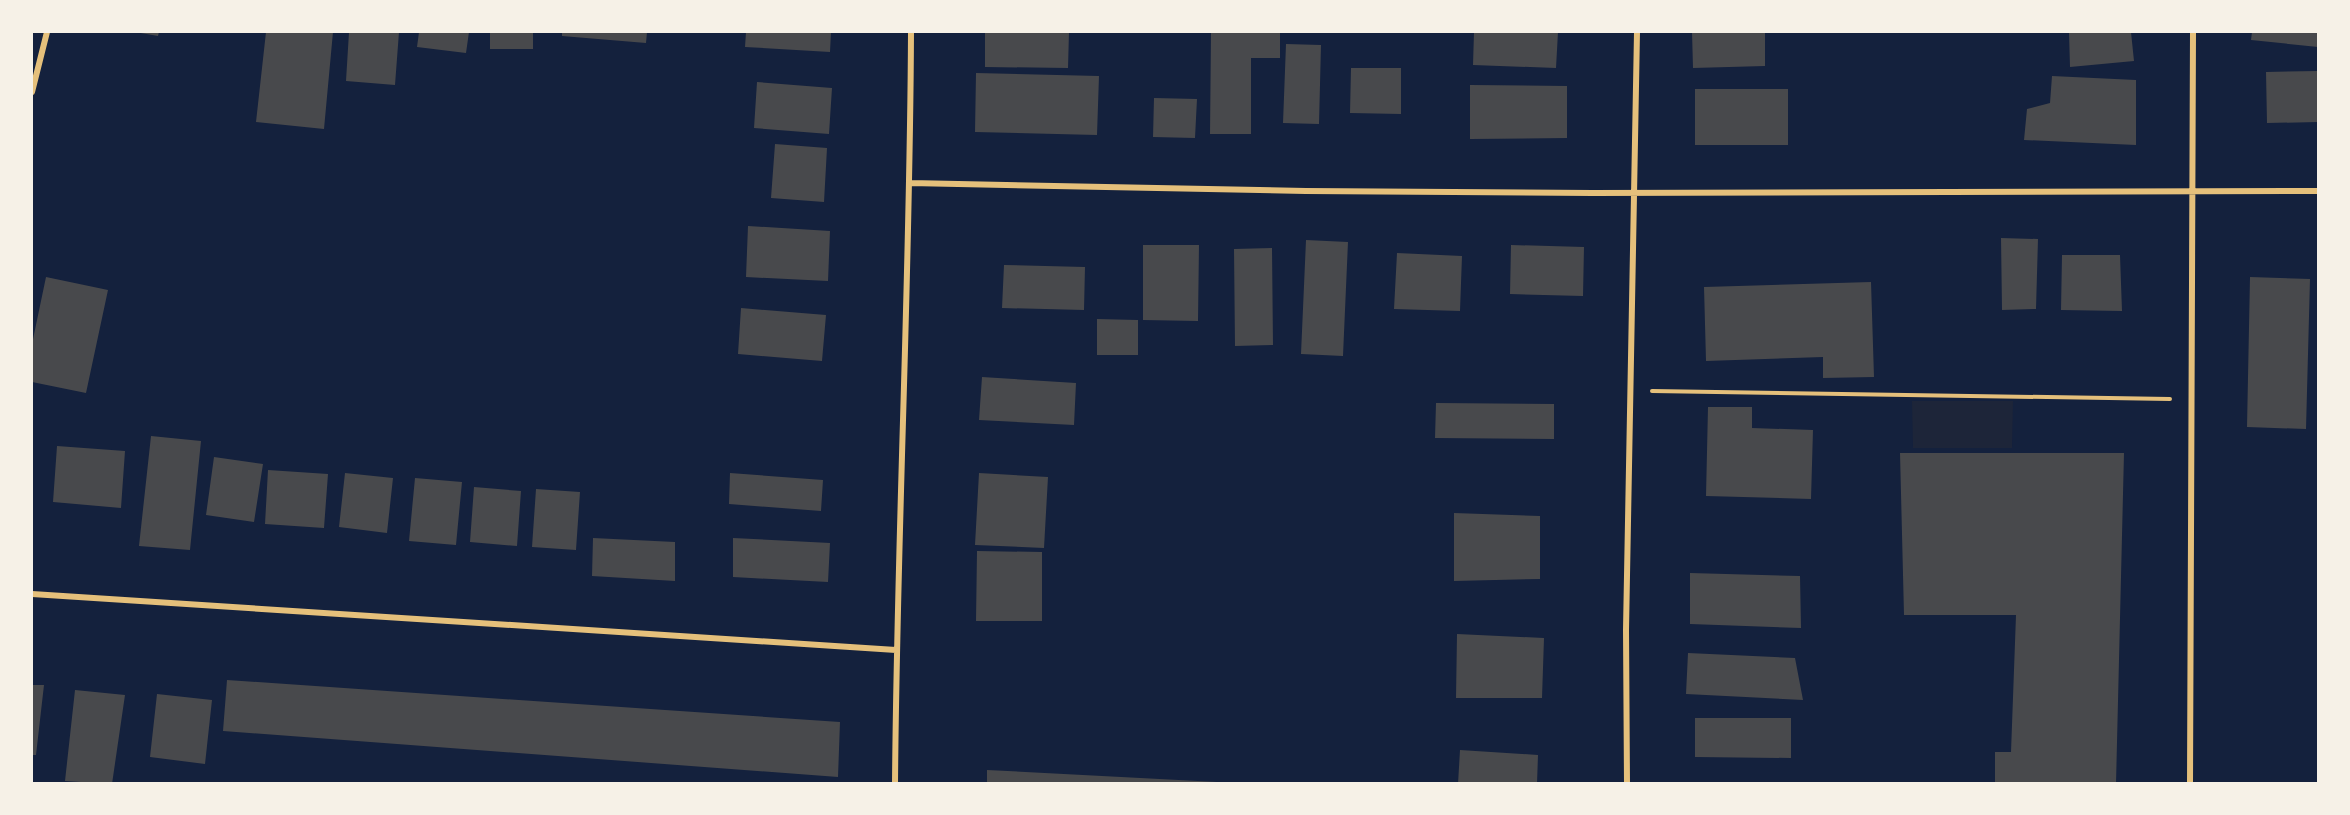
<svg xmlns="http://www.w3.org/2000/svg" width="2350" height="815" font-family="Inter,sans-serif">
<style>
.green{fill:#1d2539}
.building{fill:#48494c}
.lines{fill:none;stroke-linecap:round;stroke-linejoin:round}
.path{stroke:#e5c07b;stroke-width:4}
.minor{stroke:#e5c07b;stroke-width:6}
</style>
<rect width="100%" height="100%" fill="#14213d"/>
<path class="green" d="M1912,401H2013L2012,448H1913Z"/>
<path class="building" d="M135,32H159L158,36Z
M266,32H333L324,129L256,122Z
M349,32H399L395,85L346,81Z
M419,32H469L466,53L417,47Z
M490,32H533V49H490Z
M562,32H647L646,43L562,36Z
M746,32H831L830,52L745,47Z
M985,32H1069L1068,68L985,67Z
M1211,32H1280V58H1251V134H1210Z
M1474,32H1558L1556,68L1473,65Z
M1692,32H1765V66L1693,68Z
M2069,32H2131L2134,61L2070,67Z
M2252,32H2318V47L2251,40Z
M1286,44L1321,45L1319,124L1283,123Z
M1351,68H1401V114L1350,113Z
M2318,71V122L2267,123L2266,72Z
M976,73L1099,76L1097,135L975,132Z
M2052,76L2136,80V145L2024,140L2027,109L2050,103Z
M757,82L832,88L829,134L754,128Z
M1470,85L1567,86V138L1470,139Z
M1695,89H1788V145H1695Z
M1154,98L1197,99L1195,138L1153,137Z
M775,144L827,148L824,202L771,198Z
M748,226L830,231L828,281L746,277Z
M2001,238L2038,239L2036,309L2002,310Z
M1306,240L1348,242L1343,356L1301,354Z
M1143,245H1199L1198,321L1143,320Z
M1511,245L1584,247L1583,296L1510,294Z
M1272,248L1273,345L1235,346L1234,249Z
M1397,253L1462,256L1460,311L1394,309Z
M2062,255H2120L2122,311L2061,310Z
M1004,265L1085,267L1084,310L1002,308Z
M46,277L108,290L86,393L32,382V344Z
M2250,277L2310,279L2306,429L2247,427Z
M1871,282L1874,377L1823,378V357L1706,361L1704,287Z
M741,308L826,315L822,361L738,354Z
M1097,319L1138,320V355H1097Z
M982,377L1076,383L1074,425L979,420Z
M1436,403L1554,404V439L1435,438Z
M1708,407H1752V428L1813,430L1811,499L1706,496Z
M151,436L201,441L190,550L139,546Z
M57,446L125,451L121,508L53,502Z
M1900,453H2124L2116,784H1995V752H2011L2016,615H1904Z
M214,457L263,464L254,522L206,515Z
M268,470L328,474L324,528L265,524Z
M345,473L393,478L387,533L339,527Z
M730,473L823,480L821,511L729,504Z
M979,473L1048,477L1044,548L975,545Z
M415,478L462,482L456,545L409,541Z
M474,487L521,491L517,546L470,542Z
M536,489L580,492L576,550L532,547Z
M1454,513L1540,516V579L1454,581Z
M593,538L675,542V581L592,576Z
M733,538L830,543L828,582L733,577Z
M977,551L1042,552V621H976Z
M1690,573L1800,576L1801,628L1690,624Z
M1457,634L1544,638L1542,698H1456Z
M1688,653L1795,658L1803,700L1686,694Z
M227,680L840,722L838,777L223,731Z
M32,685H44L36,755H32Z
M75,690L125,695L112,784L65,781Z
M157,694L212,700L205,764L150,757Z
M1695,718H1791V758L1695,757Z
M1460,750L1538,755L1537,784H1458Z
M987,770L1217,782V784H987Z"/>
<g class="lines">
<path class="path" d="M1652,391L2170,399"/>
<path class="minor" d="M32,92L47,32
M910,183L1306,191L1593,193L2318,191
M32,594L896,650
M895,784C897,533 910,282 911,32
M1627,784L1626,630L1637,32
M2190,784L2193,32"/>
</g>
<rect width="2350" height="815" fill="none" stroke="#f6f1e7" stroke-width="66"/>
</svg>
